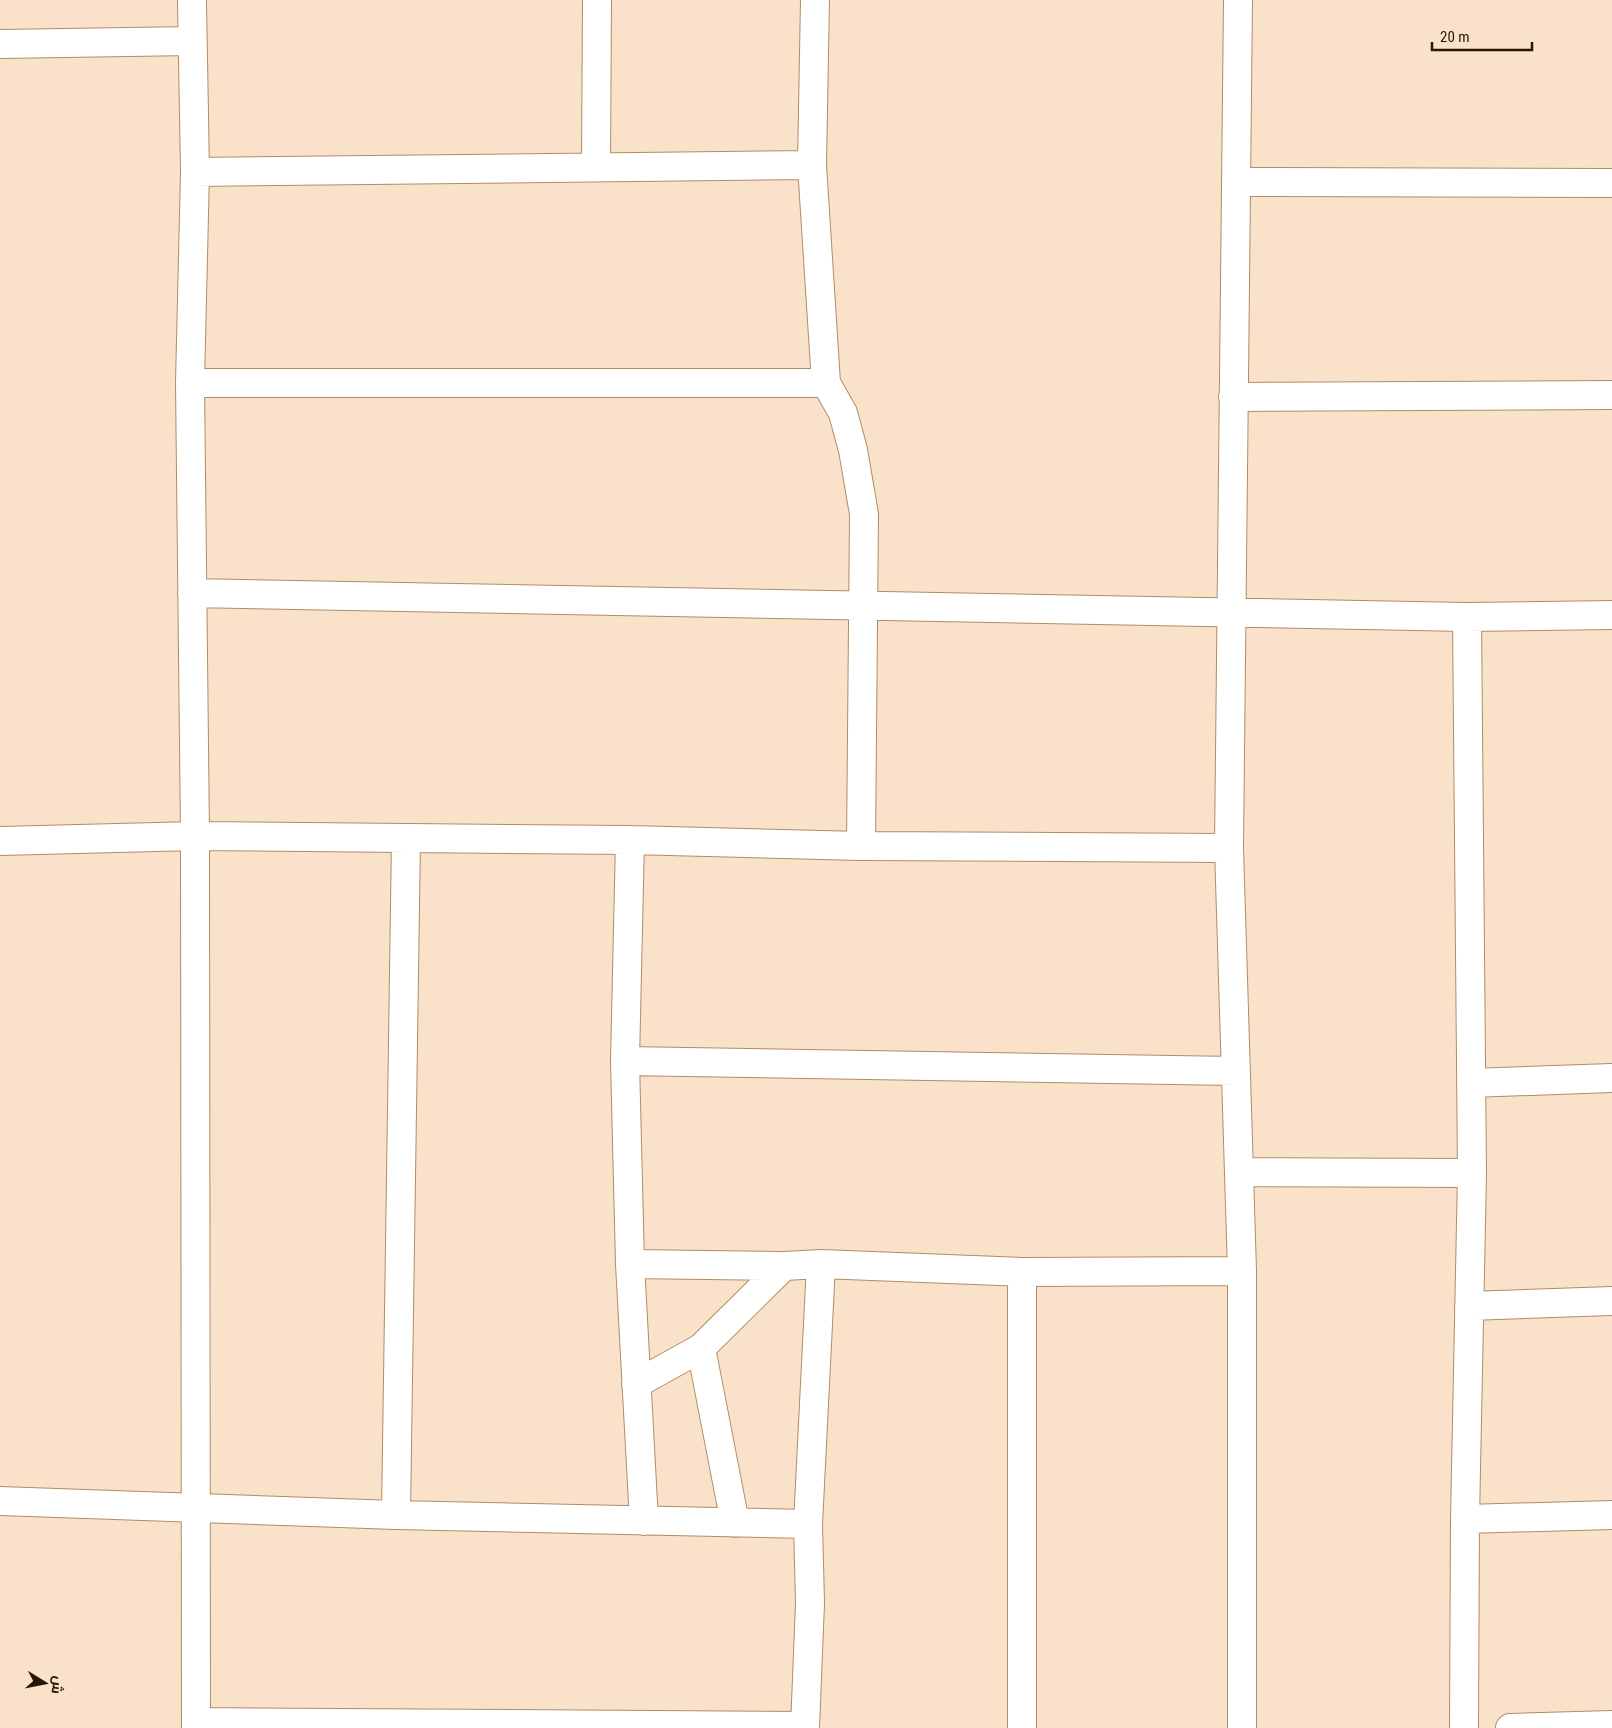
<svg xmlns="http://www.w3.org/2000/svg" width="1612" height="1728" font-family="'Roboto Condensed',Cairo,sans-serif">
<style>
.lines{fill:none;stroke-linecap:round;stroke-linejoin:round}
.minor-casing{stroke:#b08c66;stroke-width:30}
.minor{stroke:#fff;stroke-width:28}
</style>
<rect width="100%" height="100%" fill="#fae2ca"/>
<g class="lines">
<g class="minor-casing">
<path id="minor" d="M192,0L195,172L190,383L195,836L196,1728
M815,0L812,165L826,383L843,413L853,450L864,514L861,846
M1238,0L1229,848L1242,1271V1728
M0,44L192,41
M596,167L597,0
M195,172L812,165
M1236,182L1612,183
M190,383H826
M1233,397L1612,395
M192,593L1467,617L1612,615
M630,840L625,1061L630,1264L644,1521
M0,841L195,836L630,840L861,846L1229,848
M625,1061L1235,1071
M1471,1083L1612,1078
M1239,1172L1472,1173
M630,1264L784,1266L821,1264L1022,1272L1242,1271
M1022,1272V1728
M1469,1306L1612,1301
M701,1348L735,1523
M636,1384L701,1348L784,1266
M0,1501L396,1515L808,1524L810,1603L805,1728
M396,1515L406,838
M1465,1519L1612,1515
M808,1524L821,1264
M196,1722L805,1726
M1464,1728L1465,1519L1472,1173L1467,617
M1510,1728L1612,1725"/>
</g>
<use href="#minor" class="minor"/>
</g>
<g transform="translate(45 1683) rotate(100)" stroke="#fae2ca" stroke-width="4" paint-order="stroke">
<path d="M0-4L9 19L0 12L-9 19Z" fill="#241707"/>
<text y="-8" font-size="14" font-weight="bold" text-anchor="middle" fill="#241707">ش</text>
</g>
<path d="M1432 42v8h100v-8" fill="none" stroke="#241707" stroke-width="2.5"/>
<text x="1440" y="42" font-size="15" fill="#241707" stroke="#fae2ca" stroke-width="4" paint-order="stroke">20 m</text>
</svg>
